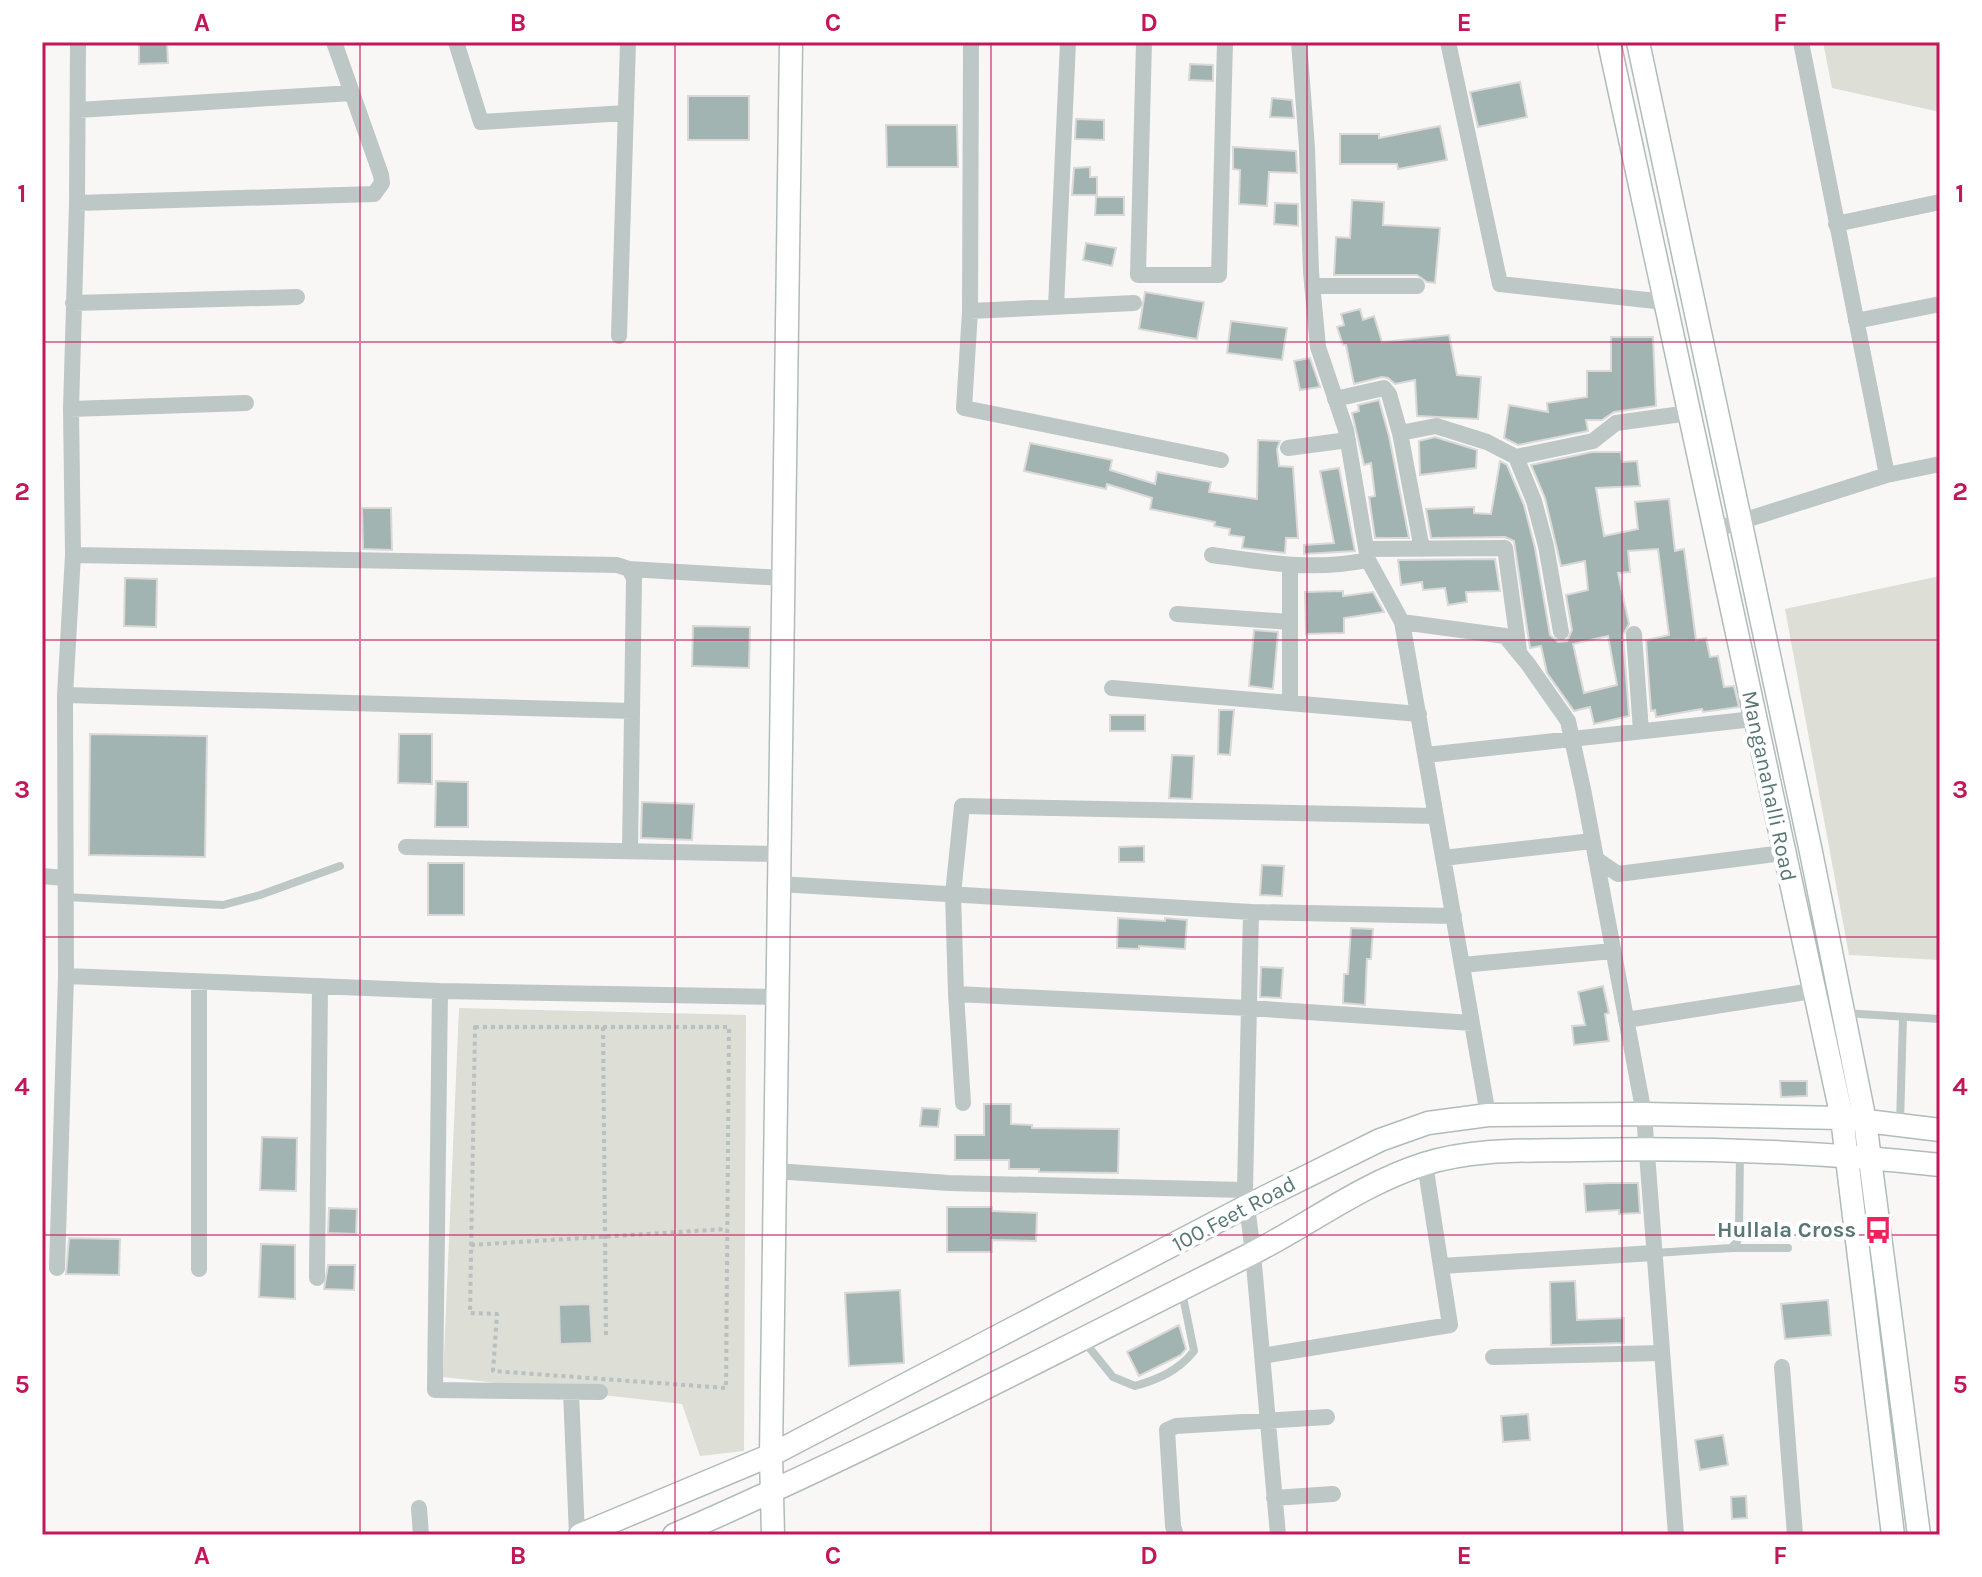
<svg xmlns="http://www.w3.org/2000/svg" width="1982" height="1577" font-family="Karla,sans-serif">
<style>
.green{fill:#ddded5}
.building{fill:#a1b4b2;stroke:#dbd9d8;stroke-width:2;fill-rule:evenodd}
.lines{fill:none;stroke-linecap:round;stroke-linejoin:round}
.secondary-casing{stroke:#afbcbb;stroke-width:25}
.path{stroke:#b9c0c0;stroke-width:4;stroke-dasharray:4 4;stroke-linecap:butt}
.lane{stroke:#bcc7c6;stroke-width:8}
.street{stroke:#bcc7c6;stroke-width:16}
.secondary{stroke:#fff;stroke-width:22}
.grid{fill:none;stroke:#c2185b;stroke-width:2;stroke-opacity:0.55}
.labels{text-anchor:middle;dominant-baseline:central;stroke-width:8;stroke-linejoin:round;paint-order:stroke}
.street-label{font-size:22px;fill:#597774;stroke:#fff}
.poi-label{font-size:22px;font-weight:bold;fill:#597774;stroke:#fff;text-anchor:end}
.neatline{fill:none;stroke:#c2185b;stroke-width:3}
.grid-label{font-size:26px;text-anchor:middle;font-weight:bold;fill:#c2185b}
</style>
<rect width="100%" height="100%" fill="#f9f7f6"/>
<path class="green" d="M1823,42H1940V112L1832,88Z
M1940,576V960L1849,955L1785,609Z
M459,1008L746,1015L744,1451L700,1456L682,1404L443,1377Z"/>
<path class="building" d="M139,42H167L168,63L139,64Z
M1190,64L1213,65V81L1189,80Z
M1520,82L1527,117L1478,127L1470,92Z
M688,96H749V140H688Z
M1272,98L1292,100L1294,118L1270,117Z
M1076,119L1104,120V140L1075,139Z
M886,125H957L958,167H887Z
M1440,126L1447,160L1398,169L1397,164H1340V134H1379V138Z
M1233,147L1296,151L1297,173L1269,172L1267,206L1239,204L1240,170L1233,169Z
M1090,167V177H1097V195H1072L1074,168Z
M1096,197H1124V215H1095Z
M1352,200L1384,202L1383,225L1440,228L1435,283L1427,282L1417,275H1334L1336,237L1350,238Z
M1275,203L1298,204V226L1274,224Z
M1086,243L1116,248L1112,266L1083,260Z
M1145,292L1204,302L1197,339L1139,329Z
M1360,309L1363,320L1374,316L1382,342L1449,335L1457,375L1481,377L1478,419L1417,416L1415,380L1395,384L1388,378L1382,377L1354,384L1346,345H1343L1337,327L1344,325L1341,314Z
M1231,321L1287,328L1282,360L1227,353Z
M1611,337H1653L1656,406L1614,412L1602,420H1586L1588,431L1518,445L1504,438L1509,405L1548,412L1547,403L1587,397V371H1611Z
M1310,358L1320,387L1300,390L1294,361Z
M1379,400L1389,436L1409,538H1375L1369,497L1375,496L1371,463L1364,465L1352,413L1359,411L1358,405Z
M1435,437L1477,450L1476,468L1420,475L1419,441Z
M1258,440L1280,441L1277,449L1279,466L1293,467L1298,538H1286L1285,553L1242,548L1244,537L1229,535L1230,529L1214,526L1215,522L1150,509L1152,498L1107,484L1106,489L1024,471L1030,443L1112,460L1110,470L1155,484L1157,472L1211,482L1209,492L1257,499Z
M1592,452H1621L1622,462L1637,461L1640,486L1596,488L1604,536L1638,529L1635,502L1669,499L1675,551L1684,549L1696,640L1706,638L1710,657L1718,656L1724,687L1734,686L1739,707L1703,712L1702,709L1656,717L1655,710L1651,711L1646,640L1669,635L1658,549L1628,551L1630,572L1618,573L1629,624L1623,635L1629,716L1594,724L1590,707L1574,711L1547,673L1541,646L1530,648L1514,541L1505,537L1431,538L1426,509L1474,507V513L1491,514L1500,461L1507,465L1524,505L1535,548L1550,635L1558,642L1567,641L1572,630L1566,595L1588,590L1585,561L1561,566L1545,498L1531,465ZM1608,636L1617,685L1584,693L1573,644Z
M1339,468L1355,551L1304,554V545L1334,543L1320,471Z
M362,508H391L392,550L363,549Z
M1495,559L1500,591L1466,592L1467,602L1448,605L1445,588L1423,590L1422,582L1401,585L1398,560Z
M125,578L157,579L156,627L124,626Z
M1343,591V596L1373,592L1384,612L1344,618V633L1306,634L1305,592Z
M693,626L750,627L749,668L692,666Z
M1254,630L1278,632L1273,689L1249,686Z
M1219,710H1234L1230,755L1218,754Z
M1110,715H1145V731H1110Z
M90,734L207,736L205,857L89,855Z
M399,734H432V784L398,783Z
M1172,755L1194,756L1192,799L1169,798Z
M436,781L468,782V827H435Z
M642,802L694,804L692,840L641,838Z
M1144,846V862H1119V847Z
M428,863H464V915H428Z
M1262,865L1284,866L1282,896L1260,895Z
M1118,918L1165,921V918L1187,920L1185,949L1139,946V949L1117,948Z
M1351,928L1373,929L1371,959H1367L1365,1005L1343,1003L1344,974H1348Z
M1261,967L1283,968L1281,998L1260,997Z
M1603,986L1609,1013L1605,1014L1609,1041L1574,1045L1572,1026L1585,1025L1578,992Z
M1780,1081H1807V1096L1781,1097Z
M984,1104H1011V1124L1032,1125V1128L1119,1129L1118,1173L1039,1172V1169H1009V1160H955V1135H984Z
M922,1108L940,1109L938,1127L920,1126Z
M262,1137L297,1138L296,1191L260,1190Z
M1611,1183H1638L1640,1213L1619,1214V1210L1586,1212L1584,1184Z
M947,1207H992V1211L1037,1213L1036,1241L992,1240V1252H947Z
M329,1208L357,1209L356,1234L328,1233Z
M69,1238L120,1239L119,1275L66,1274Z
M261,1244L295,1245V1299L259,1297Z
M328,1265H355L354,1290L324,1289Z
M1575,1281L1577,1320L1624,1318V1343L1551,1345L1550,1282Z
M900,1290L904,1363L849,1366L845,1293Z
M1828,1300L1831,1335L1785,1339L1781,1304Z
M590,1304L592,1343L560,1344L559,1305Z
M1179,1325L1186,1349L1181,1355L1139,1376L1127,1352Z
M1528,1414L1530,1440L1503,1442L1501,1416Z
M1723,1435L1728,1465L1700,1470L1695,1440Z
M1746,1496L1747,1518L1732,1519L1731,1497Z"/>
<g class="lines">
<g class="secondary-casing">
<path id="secondary" d="M1609,42L1842,1118L1893,1535
M1638,42L1811,852L1865,1121L1919,1535
M580,1535L771,1455L1245,1207L1380,1140L1428,1123L1488,1115L1644,1114L1842,1118L1940,1130
M674,1535C870,1450 1059,1350 1249,1255C1309,1225 1359,1185 1424,1164C1475,1148 1527,1151 1580,1150C1700,1147 1821,1152 1940,1165
M773,1535L771,1455L791,42"/>
</g>
<path class="path" d="M475,1027H729L726,1388L493,1371L497,1314L470,1313Z
M603,1027L606,1339
M471,1245L727,1229"/>
<path class="lane" d="M65,897L223,905L260,895L340,866
M1844,1013L1940,1019
M1900,1124L1903,1017
M1731,1248L1737,1242L1739,1232L1740,1153
M1655,1253L1731,1248H1788
M1083,1340L1113,1377L1135,1386C1159,1379 1178,1371 1194,1351L1182,1292"/>
<path class="street" d="M456,42L481,122L626,113
M971,42L970,311L964,408L1221,460
M1144,42L1138,275H1219L1225,42
M1299,42L1307,148L1311,272L1318,347L1346,430L1368,560L1402,622L1505,636L1528,664L1568,721L1583,789L1644,1114L1676,1535
M1448,42L1500,284L1665,302
M1801,42L1887,475
M78,110L352,93
M77,203L374,194L382,183L381,175L334,42
M1836,224L1940,202
M1312,286H1417
M73,303L297,297
M1056,307L1068,42
M970,311L1134,303
M1856,321L1940,304
M619,336L628,42
M1335,399L1384,388L1389,394L1400,433L1436,426L1487,442L1516,457L1534,501L1546,546L1561,632
M71,409L246,403
M1400,433L1422,549
M1288,448L1348,440
M1516,457L1593,441L1616,423L1689,413
M1714,530L1887,475L1940,464
M1366,549L1505,548L1519,651
M73,555L617,565L629,569L634,578L630,851
M1212,555C1269,563 1311,571 1368,560
M1290,566V703
M629,569L783,578
M1177,614L1290,622
M1402,622L1488,1115
M1634,634L1641,731
M1112,688L1419,714
M65,695L632,711
M1426,755L1754,719
M406,847L779,854
M1443,858L1592,841
M1596,859L1618,874L1783,853
M42,876L64,878
M779,884L1251,912L1454,916
M1462,965L1613,951
M66,976L440,991L777,997
M440,991L435,1390L600,1392
M956,994L1248,1008L1472,1023
M1626,1020L1812,991
M963,1103L956,994L953,894L962,806L1436,816
M775,1171L949,1183L1245,1190L1253,1253L1278,1535
M1245,1190L1251,912
M1441,1266L1654,1253
M57,1268L66,976L65,695L73,555L71,409L77,203L78,42
M199,1269V982
M317,1278L320,986
M1262,1356L1450,1325L1425,1164
M1493,1357L1661,1353
M1782,1367L1795,1535
M571,1392L577,1535
M1274,1498L1333,1494
M419,1508L421,1535
M1176,1535L1173,1526L1167,1430L1176,1426L1327,1417"/>
<use href="#secondary" class="secondary"/>
</g>
<path class="grid" d="M360,42V1535M675,42V1535M991,42V1535M1307,42V1535M1622,42V1535M42,342H1940M42,640H1940M42,937H1940M42,1235H1940"/>
<defs>
<g id="bus-bare" transform="scale(2.16)"><path d="M-5-6H5V4H4V6H2V4H-2V6H-4V4H-5ZM-3.5-4V0h7V-4ZM-3.5 1.2v1.5H-2V1.2ZM2 1.2v1.5H3.5V1.2Z" fill="#ec235c" stroke="#fff" stroke-width="2.5" paint-order="stroke"/></g>
</defs>
<g fill-rule="evenodd">
<use href="#bus-bare" x="1878" y="1230"/>
</g>
<g class="labels">
<g class="street-label">
<text transform="translate(1769 786) rotate(78)">Manganahalli Road</text>
<text transform="translate(1234 1214) rotate(-28)">100 Feet Road</text>
</g>
<g class="poi-label">
<text x="1856" y="1230">Hullala Cross</text>
</g>
</g>
<rect width="1982" height="1577" fill="none" stroke="#ffffff" stroke-width="88"/>
<rect x="44" y="44" width="1894" height="1489" class="neatline"/>
<g class="grid-label">
<text x="202" y="31">A</text>
<text x="518" y="31">B</text>
<text x="833" y="31">C</text>
<text x="1149" y="31">D</text>
<text x="1464" y="31">E</text>
<text x="1780" y="31">F</text>
<text x="22" y="202">1</text>
<text x="1960" y="202">1</text>
<text x="22" y="500">2</text>
<text x="1960" y="500">2</text>
<text x="22" y="798">3</text>
<text x="1960" y="798">3</text>
<text x="22" y="1095">4</text>
<text x="1960" y="1095">4</text>
<text x="22" y="1393">5</text>
<text x="1960" y="1393">5</text>
<text x="202" y="1564">A</text>
<text x="518" y="1564">B</text>
<text x="833" y="1564">C</text>
<text x="1149" y="1564">D</text>
<text x="1464" y="1564">E</text>
<text x="1780" y="1564">F</text>
</g>
</svg>
